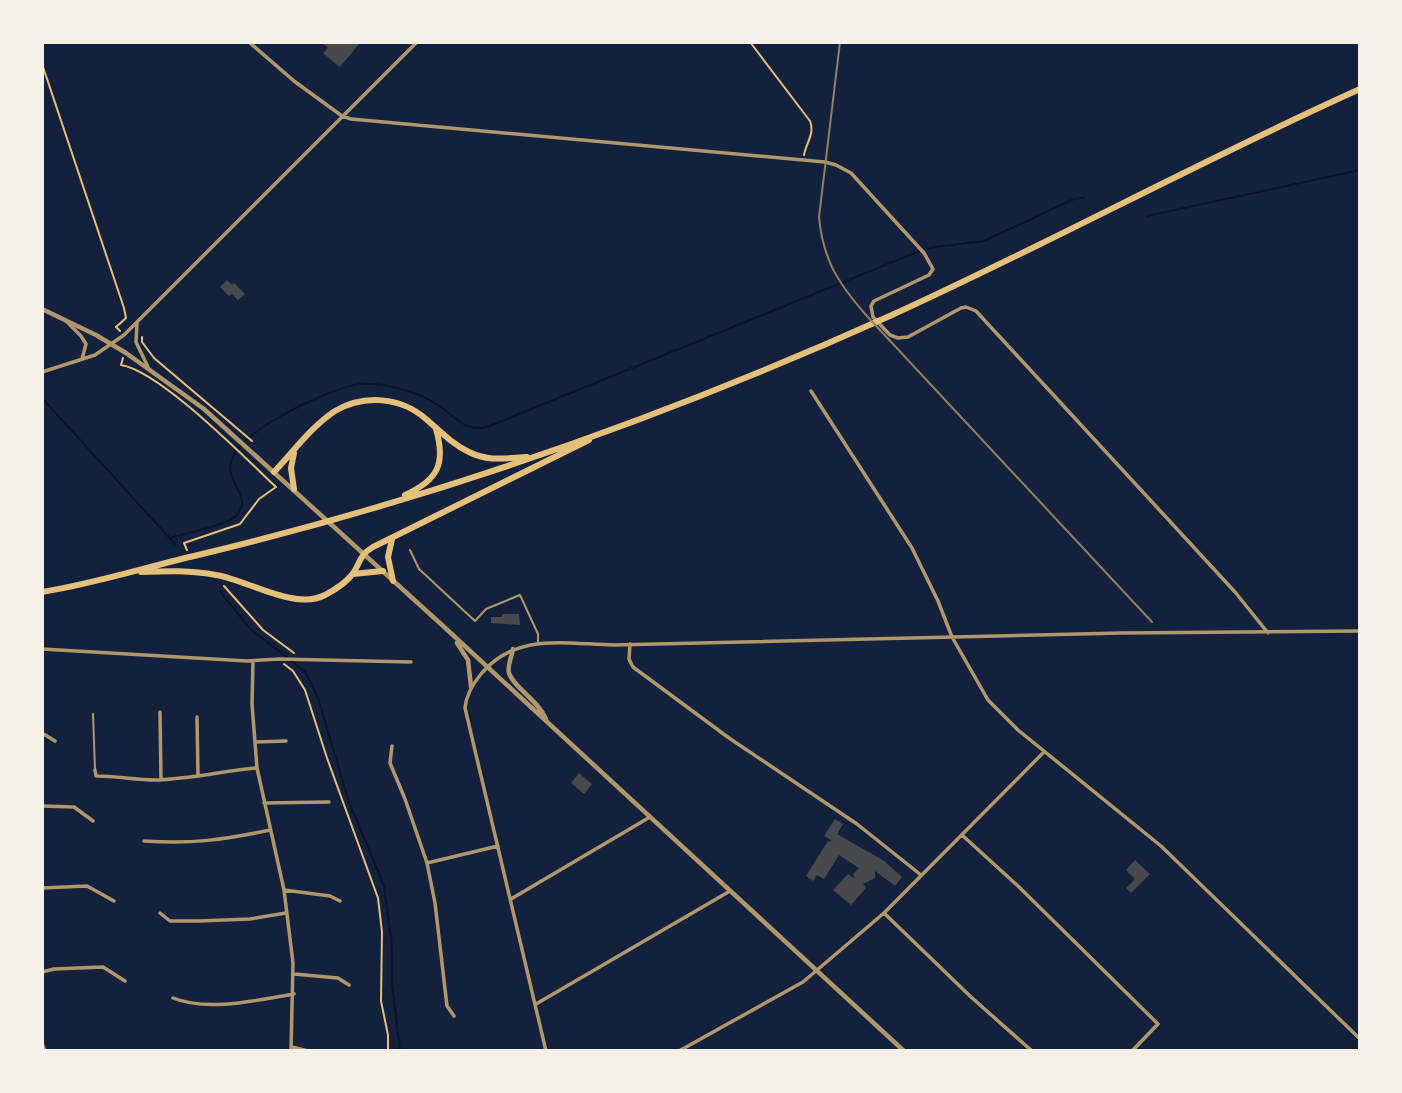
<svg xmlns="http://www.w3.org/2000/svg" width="1402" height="1093" font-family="Jost,sans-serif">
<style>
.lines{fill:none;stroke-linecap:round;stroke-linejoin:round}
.stream{stroke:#0b132b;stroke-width:2}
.building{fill:#48494c}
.path{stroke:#e5c07b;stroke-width:2}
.service{stroke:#b1986c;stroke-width:2}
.minor{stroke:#b1986c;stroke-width:3.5}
.tertiary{stroke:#b1986c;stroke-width:4.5}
.primary{stroke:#e5c07b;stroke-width:6}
.rail{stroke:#918062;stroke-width:2}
</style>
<rect width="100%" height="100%" fill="#14213d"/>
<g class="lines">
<path class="stream" d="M1147,216L1360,170
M42,398L175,544
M170,538C185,533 226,526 236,516C254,497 225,482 231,462C240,430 320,394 350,386C375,379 417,391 438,405C449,412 464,429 478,428C490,428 503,420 514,416L927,248L984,241L1074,199L1084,198
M220,591L250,629L287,657
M292,661L306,673L318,698L348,799L384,886L392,947V984L400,1051"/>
</g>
<path class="building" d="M321,42H356L359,44L340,67L323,53L328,48Z
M227,280L232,285L234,283L245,294L238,300L232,294L229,296L220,287Z
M502,614H519L520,625L491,623V617H502Z
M579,773L592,784L584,794L571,783Z
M835,819L843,824L837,834L884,861L902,877L895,886L875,871V878L863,884L866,888L851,905L833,890L848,874L855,879L853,874L859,868L839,855L824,879L817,875L813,881L806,876L828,841L830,842L831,840L824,836Z
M1135,860L1150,874L1131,893L1126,888L1135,879L1126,870Z"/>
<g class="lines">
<path class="path" d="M750,42L810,121C815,134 806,143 804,155
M42,64L124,308L126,318L116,327L120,331
M142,337V342L154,358L252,441
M123,358L121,365C160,371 245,458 276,487L259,499L240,524L184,543L187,550
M224,586L263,630L294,653
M284,664L293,671L305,690L327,758L378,898L382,932L381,1001L388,1035V1051"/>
<path class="service" d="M410,550L419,569L475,621L486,609L520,595L538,634V643
M93,714L95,769"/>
<path class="minor" d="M249,42L294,81L342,116L351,119L825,162L836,165L851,173L924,253L933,269L929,275L874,301L871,306L873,317L890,335L898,338L908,337L961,308L966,307L976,311L1235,592L1268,633
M67,322L81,336L86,344L82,359
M137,323L136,342L148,367
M42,372L95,355L124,335L417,42
M811,391L912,548L938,601L952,637L988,700L1018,730L1161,846L1360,1039
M630,644L629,659L633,667L729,738L857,824L921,875
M42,649L247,661L279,659L411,662
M253,661L252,704L257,768L284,890L293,963L291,1051
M160,712L161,780
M197,717L198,776
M42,733L55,741
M255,742L286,741
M392,746L390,763L405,799L427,863L435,903L447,1006L454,1016
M95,770L96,776C117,776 135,780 156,780C190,779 223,771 257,768
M264,803L329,802
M42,806L74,807L93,821
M962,835L1018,886L1158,1024L1132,1051
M144,841C193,844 223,840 270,830
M427,863L498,846
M42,888L87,886L114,901
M284,890L330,896L340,901
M511,899L650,817
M160,913L170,921H199L250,919L286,913
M884,913L971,997L1032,1051
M42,972L54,969L103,967L125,981
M294,974L338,978L349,985
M173,998C207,1012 258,1000 294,994
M536,1004L730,891
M42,1043L45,1051
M292,1047L308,1051
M546,1051L465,708C466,695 472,685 481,674C516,632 565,644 614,645L1121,633L1360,631
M679,1051L803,982L884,913L1044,752"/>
<path class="tertiary" d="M42,309L96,335L126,353L204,409L442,625L904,1051
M457,643L468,660L471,687
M513,649C512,656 507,666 509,673C514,688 538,700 546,719"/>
<path class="primary" d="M274,472C293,452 312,426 335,411C364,394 401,397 426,419C440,431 452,444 469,452C488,462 507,458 527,457
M294,489L291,468L294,453
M405,495C438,480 446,464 436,429
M392,539L388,557L393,581
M141,572C166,571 191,570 216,575C248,580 295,611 325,595C335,590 348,581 354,572C361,560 361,554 373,547L589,440
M353,574L383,571
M42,592C93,584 143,568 194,556C433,499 668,416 892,315C1050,243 1202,160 1360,89"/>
<path class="rail" d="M840,42L819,217C823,260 838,283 866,315L1152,622"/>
</g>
<rect width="1402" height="1093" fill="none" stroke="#f6f1e7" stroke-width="88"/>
</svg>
